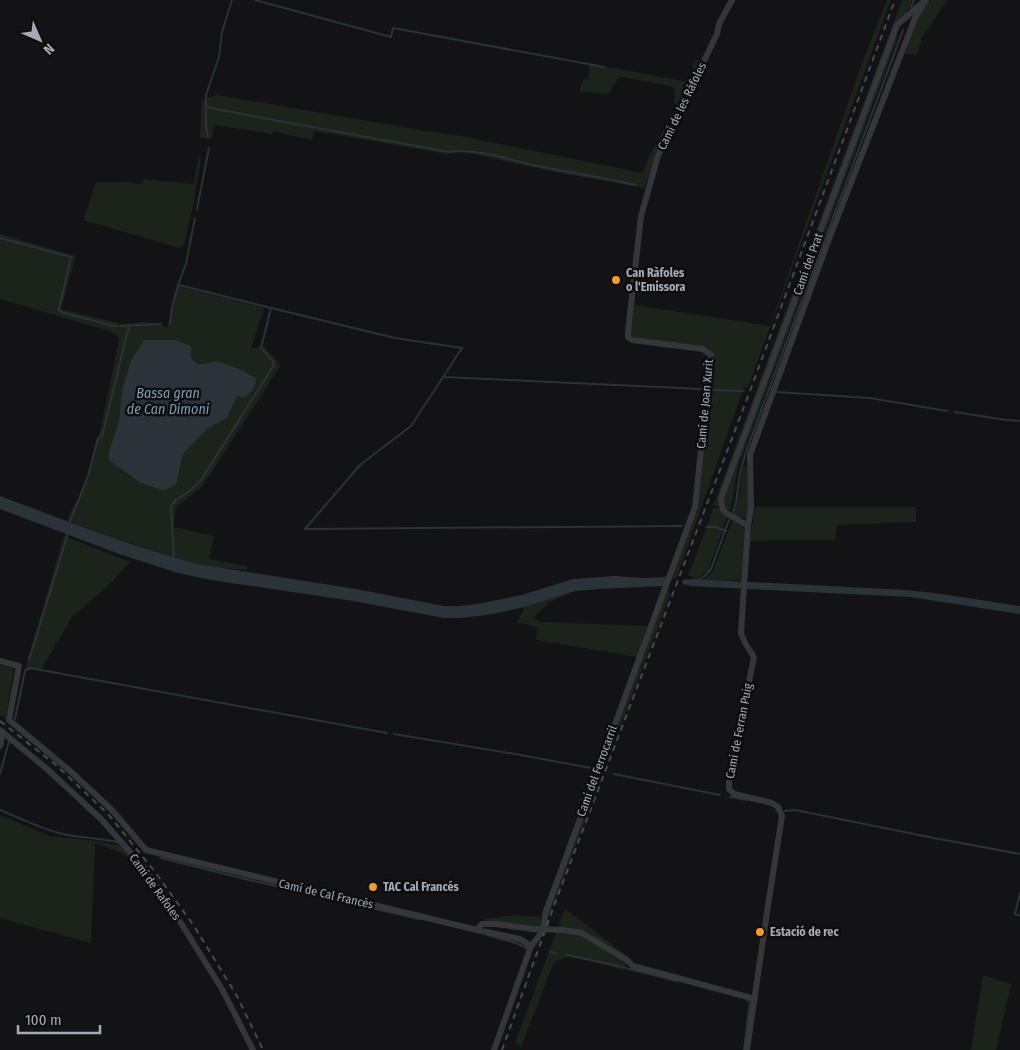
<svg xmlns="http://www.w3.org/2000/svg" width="1020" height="1050" font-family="'Fira Sans Condensed',sans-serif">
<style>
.green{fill:#1b231b;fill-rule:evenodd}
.water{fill:#293338}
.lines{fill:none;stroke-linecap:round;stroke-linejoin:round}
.stream{stroke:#293338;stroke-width:2}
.canal{stroke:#293338;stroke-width:5.5}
.minor{stroke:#34363a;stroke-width:6}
.rail{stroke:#474a4f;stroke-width:2;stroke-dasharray:6 5;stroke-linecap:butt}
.minor-bridge{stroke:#34363a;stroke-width:6}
.poi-dot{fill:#f39a2d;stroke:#0e0e10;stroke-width:2}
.labels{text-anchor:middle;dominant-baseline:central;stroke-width:5;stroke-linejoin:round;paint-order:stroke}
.street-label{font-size:12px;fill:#a4abb5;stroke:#0e0e10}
.poi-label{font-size:12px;font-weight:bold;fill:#a4abb5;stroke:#0e0e10;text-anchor:start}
.water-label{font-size:14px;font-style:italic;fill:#7b9eb1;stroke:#0e0e10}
</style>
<rect width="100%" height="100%" fill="#131315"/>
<path class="green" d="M887,0H891L748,387H744L676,579L672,578L697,506L713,354L707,347H697L634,339L629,331L635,305L770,326L862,63Z
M902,0H912L907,13L896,23L892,43L899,34L739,464C735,479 734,495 730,510L717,506H713Z
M931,0H947L922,38L917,55L906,54L903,52C910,34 915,13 931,0Z
M695,60H700L678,105L674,103L675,89L670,86L623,77L618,79L608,94L579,92L583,80L589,78V63L688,82Z
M217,95L426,131L461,136L643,173L649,157L665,128H668L644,188L554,172L460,151L447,154L314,131L312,140L276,132L271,134L216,125L213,127L212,138H200L202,100Z
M200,153L201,158L194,201L184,245L180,248L83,220L85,216L96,182H121L142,184L144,179L193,184Z
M0,234L76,256L61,309L122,324L144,322L158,324L167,327L177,286L264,308L251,349L263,346L281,365L202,487L176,507L174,527L214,536L209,559L247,566V570L208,567L175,558L78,525L67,519L88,480L99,436L119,340L118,336L109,331L0,299ZM144,340L191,358L196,363L201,364L218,361L252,375L239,396H237L236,398L227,418L207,429L183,454L176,485L163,491C140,483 124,476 109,456L113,439L119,421L122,390L131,360Z
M746,464L749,506L746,519L734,514L739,497L742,471Z
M755,507H916V522L837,525L835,540L750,541Z
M713,508H719L727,517L709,569L703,575L695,579L688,575L706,530Z
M733,519L745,529L741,580H704L713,571Z
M64,536L130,562L109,585L72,617L41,670L25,669Z
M667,590L671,592L548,919L547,911Z
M575,591L550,602L533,618L541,622L649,626L637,657L536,640L537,627L517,622L525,607Z
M0,665L14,668L6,719L0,715Z
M0,815L50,836L96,841L121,846L139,867L124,854L95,843L91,943L0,918Z
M565,909L596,932L628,957L624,970L571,956L554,962L521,1047L515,1043Z
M514,915L541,917L542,926H520L480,920Z
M983,975L1011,984L996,1050H971Z"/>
<path class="water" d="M144,340H176L191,346V358L196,363L201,364L218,361L244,371L256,378C256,387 251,392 245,398L238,396L236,398L227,418L207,429L183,454L176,485L163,491L139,482L110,461L109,456V451L119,421L122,390L131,360Z
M0,496C65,520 130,546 197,564L356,589L444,606H460L477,604L522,595L573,579L615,576L643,578L667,577L664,586L599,589L575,591L525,607L487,615L461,618H444L353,601L211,580L178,573L119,554L0,509Z
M692,579L906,590L935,593L1020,606V614L910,597L689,586Z"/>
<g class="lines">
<path class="stream" d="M255,0L391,37L393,28L604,67
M911,7L914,0
M206,107C287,123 368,137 449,152C478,148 509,160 537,166C570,172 603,178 636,185
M208,138L206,126V95L219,57L222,32L232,0
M197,209L209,148
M0,238L71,257L59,309
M179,285L271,308
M58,309L61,312L113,326H117
M170,324L172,307L178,285L186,264L195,218
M120,326L161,324
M128,332L129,326
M443,377L702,389
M712,390L744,391
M777,392L870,398L947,411
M955,412L1006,420L1020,421
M733,512L736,503L740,473L745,455C796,313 851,172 903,30
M69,524L88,476L98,438L102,436L127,334
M706,527H715L726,531
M174,559L171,506L176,500L186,494L201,480L274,365L273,361L261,348L271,308L395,338L462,348L411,426L360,465L305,529L682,526
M698,580L705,576L711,569L729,520
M29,660L68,533
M15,719L25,671L26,670L30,668L387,733
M394,734L515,754L591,768
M0,774L9,741
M614,774L720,795
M730,797L747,800
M0,810C20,818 41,829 63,834C80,838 99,838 117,842
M785,811L795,810L939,839L1020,854
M161,858L245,879L419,919
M1020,893L1015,914L1020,916
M487,935L516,943L527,948
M550,952L556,953
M566,955L614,965L677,981
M744,1050L750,1002L747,1000"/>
<path class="canal" d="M685,582H697"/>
<path class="minor" d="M748,526C743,523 739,520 733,517C722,511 722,511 721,498L897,25L922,3
M0,661L19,666L9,720L69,770L111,809L146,850L477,930L482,924H496L533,929
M0,730L47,769L101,819L145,869L174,912L222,989L253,1050
M0,746L3,732
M477,930L520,939L531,946
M563,930L582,933L627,960L633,966L755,999
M494,1050L531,946C540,935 545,930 545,914L695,507L711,355L703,349L632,340L628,337V332L641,216L658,156L717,34L719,24L732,0
M747,1050L767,912L782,816L778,807L772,803L734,794L729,789V780L754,657L745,643L741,633L748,526L751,508L750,455L826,247L915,18L926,0"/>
<path class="rail" d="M0,721L56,765L108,814L155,872L194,926L237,996L263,1050
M502,1050L555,903L750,391L895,0"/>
<path class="minor-bridge" d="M533,929L563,930"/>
</g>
<g class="poi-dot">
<circle cx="616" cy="280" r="5"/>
<circle cx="373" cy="887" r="5"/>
<circle cx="760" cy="932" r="5"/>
</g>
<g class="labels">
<g class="street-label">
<text transform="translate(682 106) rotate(-64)">Camí de les Ràfoles</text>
<text transform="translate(808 264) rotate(-70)">Camí del Prat</text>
<text transform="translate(705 404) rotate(-85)">Camí de Joan Xurit</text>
<text transform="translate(739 731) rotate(-79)">Camí de Ferran Puig</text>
<text transform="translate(597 771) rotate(-70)">Camí del Ferrocarril</text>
<text transform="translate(155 887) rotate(54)">Camí de Rafoles</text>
<text transform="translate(326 894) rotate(13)">Camí de Cal Francès</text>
</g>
<g class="poi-label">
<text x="626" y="273">Can Ràfoles<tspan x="626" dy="14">o l'Emissora</tspan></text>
<text x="383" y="887">TAC Cal Francés</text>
<text x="770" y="932">Estació de rec</text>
</g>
<g class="water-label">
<text x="168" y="393">Bassa gran<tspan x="168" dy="16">de Can Dimoni</tspan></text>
</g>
</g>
<g transform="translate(40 40) rotate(135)" stroke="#0e0e10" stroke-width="4" paint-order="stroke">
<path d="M0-4L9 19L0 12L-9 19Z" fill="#a4abb5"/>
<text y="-8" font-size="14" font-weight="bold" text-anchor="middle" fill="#a4abb5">N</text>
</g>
<path d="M18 1025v8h82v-8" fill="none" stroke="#a4abb5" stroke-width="2.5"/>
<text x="25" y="1025" font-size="15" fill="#a4abb5" stroke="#0e0e10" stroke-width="4" paint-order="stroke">100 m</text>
</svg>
